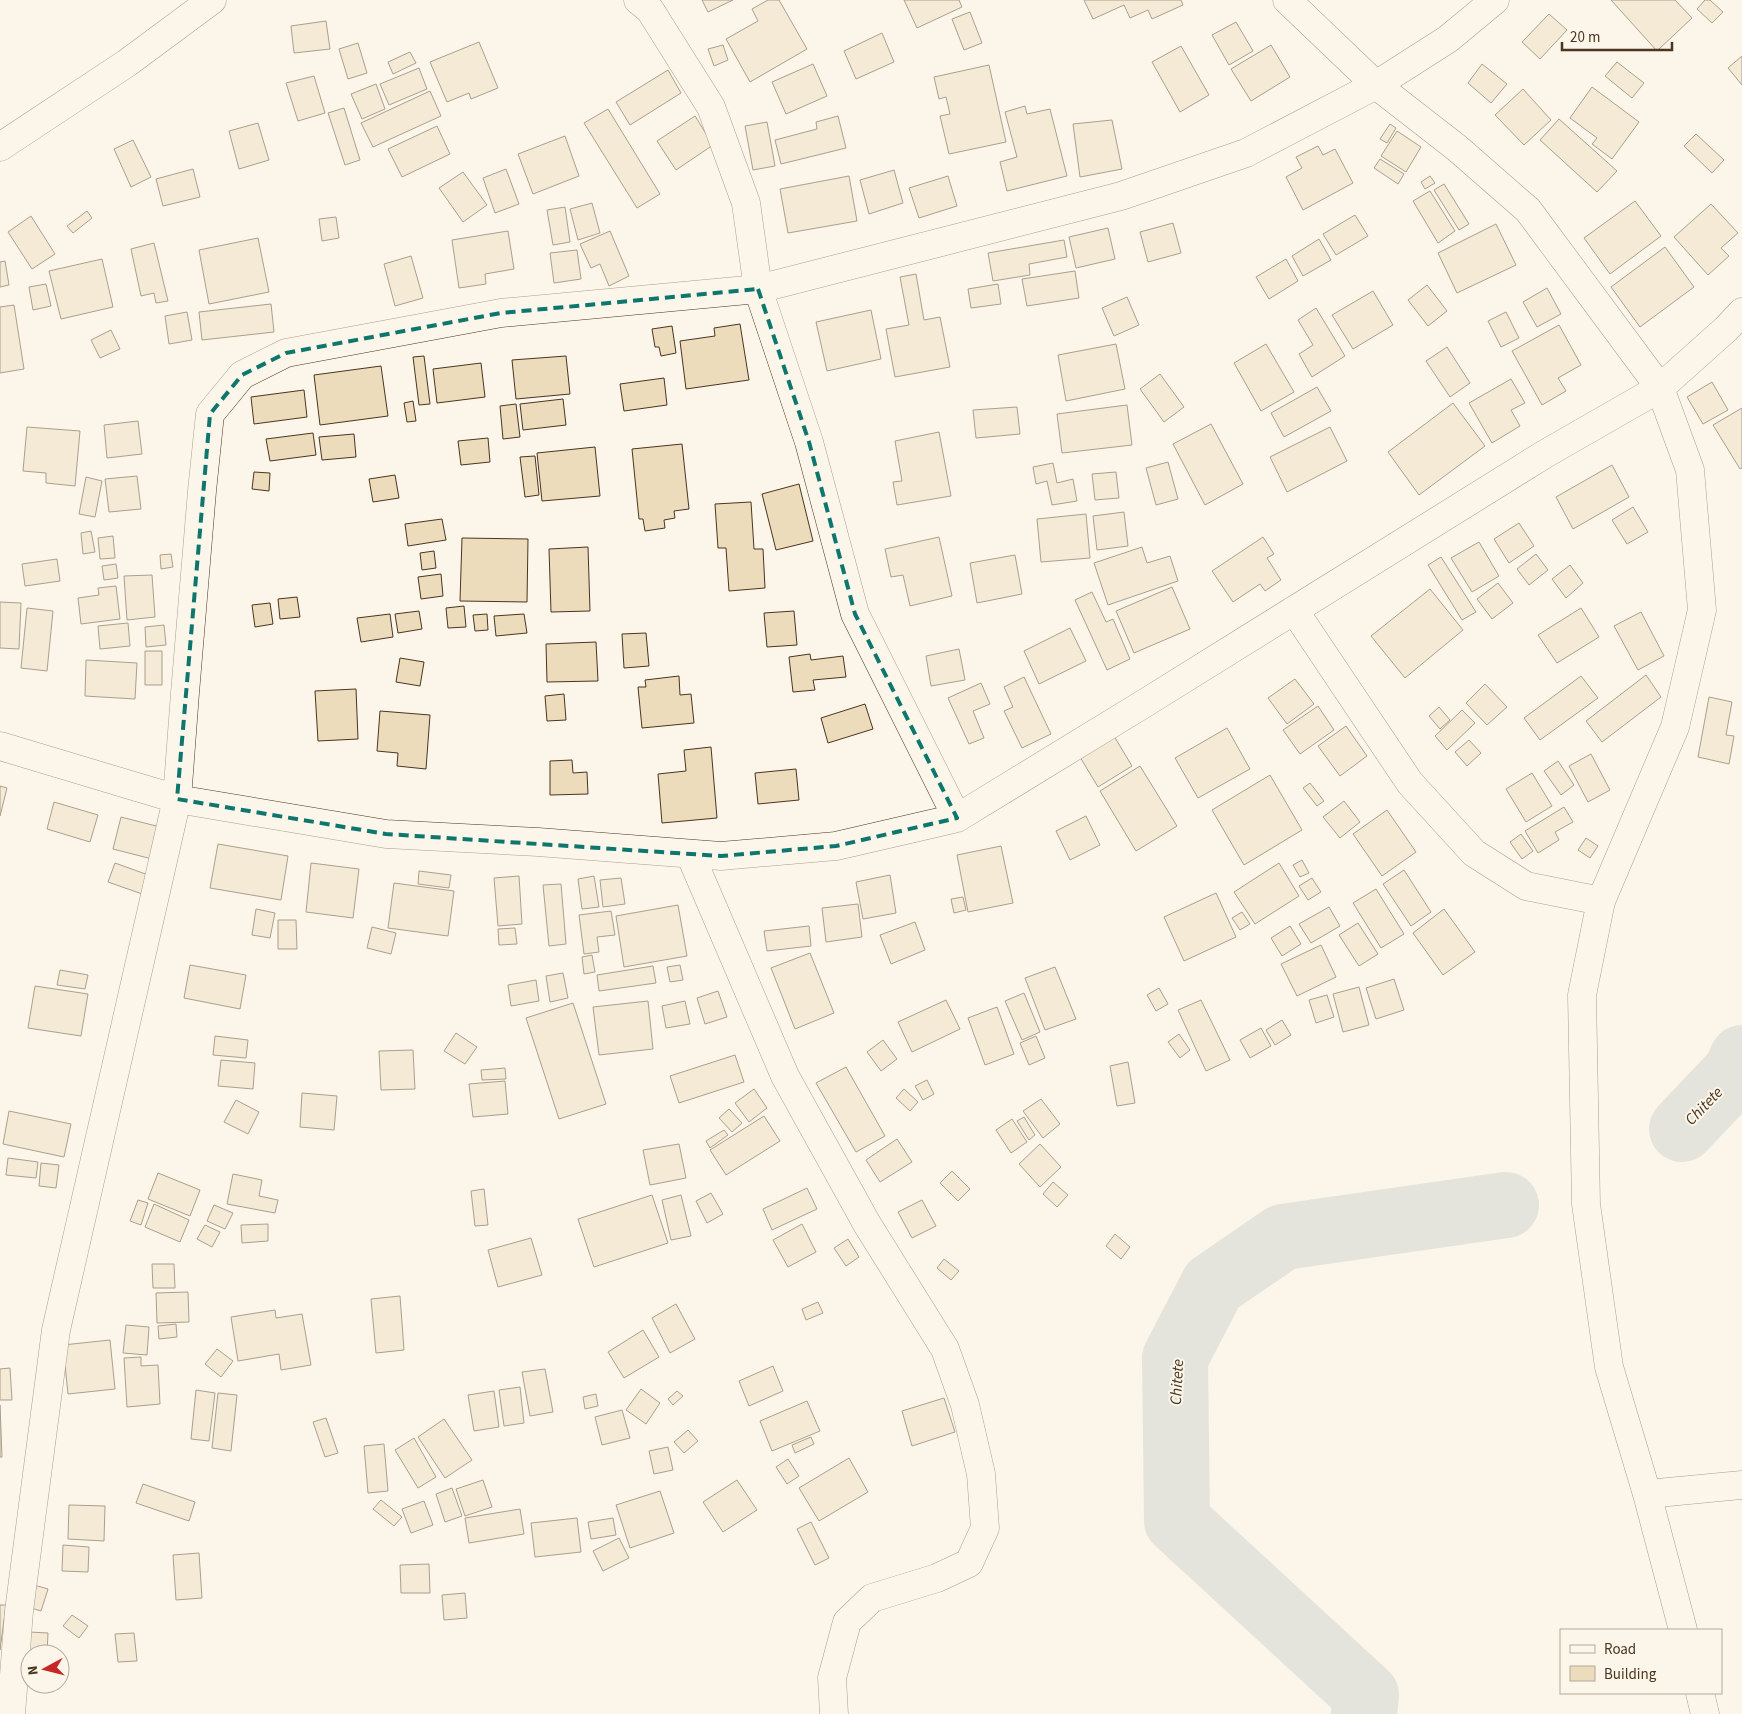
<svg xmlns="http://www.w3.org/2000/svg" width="1742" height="1714" font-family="'Source Sans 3',sans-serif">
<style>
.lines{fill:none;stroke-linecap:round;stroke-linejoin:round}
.river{stroke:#c9cecd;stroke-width:66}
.building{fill:#ecdcbc;stroke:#4a3520}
.minor-casing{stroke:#4a3520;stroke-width:29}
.major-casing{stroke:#4a3520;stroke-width:29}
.minor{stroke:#fbf6e9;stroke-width:28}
.major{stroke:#fbf6e9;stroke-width:28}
.marked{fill:none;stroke:#0f766e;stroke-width:4;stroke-dasharray:10 6;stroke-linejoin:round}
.labels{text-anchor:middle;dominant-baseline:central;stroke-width:4;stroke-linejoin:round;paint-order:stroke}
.water-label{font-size:16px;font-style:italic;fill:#4a3520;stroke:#fbf6e9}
</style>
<rect width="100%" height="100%" fill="#fbf6e9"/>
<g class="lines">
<path class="river" d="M1682,1129L1736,1072L1742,1058
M1364,1714L1366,1695L1177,1521L1175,1358L1213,1285L1283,1237L1506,1205"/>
</g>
<path class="building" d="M702,0H733L708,12Z
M768,0H779L807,49L750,82L726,39L758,21L752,9Z
M904,0H959L962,7L917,28Z
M1084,0H1181L1183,5L1152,19L1148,10L1130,18L1124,5L1093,19Z
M1611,0H1675L1692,18L1657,51Z
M1705,0H1710L1723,12L1712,23L1697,9Z
M970,12L982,43L964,50L952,19Z
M1549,14L1567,30L1540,59L1522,42Z
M326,21L330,49L294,53L291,26Z
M1236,22L1253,51L1229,65L1212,35Z
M882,33L894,62L856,79L844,51Z
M479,42L498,88L471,99L469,93L447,102L430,62Z
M358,43L367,73L348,79L339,49Z
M723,45L728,60L714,66L708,49Z
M1271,45L1290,77L1251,101L1231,69Z
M1181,46L1209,95L1180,112L1152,62Z
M410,52L416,63L393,74L388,62Z
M1742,56V85L1728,68Z
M1617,62L1644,83L1632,98L1605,76Z
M813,64L827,96L786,114L772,82Z
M1482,64L1507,84L1491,103L1468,83Z
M989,65L1006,142L949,154L940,116L950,114L946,97L939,99L934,77Z
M419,68L427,89L389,105L380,84Z
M668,70L681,93L630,125L616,102Z
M314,76L325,113L298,121L286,83Z
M376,84L385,109L362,119L351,94Z
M1592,87L1639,122L1612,159L1592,144L1597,138L1570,118Z
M1523,89L1551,120L1524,145L1495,115Z
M430,91L441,116L373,147L361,123Z
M1025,106L1027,114L1050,109L1067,176L1007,191L1000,162L1017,157L1005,112Z
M344,108L360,160L345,165L328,113Z
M608,109L660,194L637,208L584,123Z
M695,116L713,145L676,170L657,141Z
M838,116L846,148L781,164L775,140L817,129L816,122Z
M1559,119L1617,171L1597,192L1540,140Z
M1112,120L1122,169L1080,177L1073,124Z
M767,122L775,166L753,170L745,126Z
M258,123L269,160L239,169L229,131Z
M1390,124L1396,128L1387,143L1380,139Z
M437,126L450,154L402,177L388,149Z
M1397,131L1421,147L1406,172L1381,156Z
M1696,134L1724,160L1712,173L1684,146Z
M565,136L579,176L533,194L518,154Z
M133,140L151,177L131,187L114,149Z
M1318,146L1323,155L1335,149L1353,183L1303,210L1286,177L1302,168L1296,157Z
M1380,159L1404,174L1398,184L1374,168Z
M193,169L200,197L163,206L156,179Z
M506,169L519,204L495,213L483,178Z
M894,170L903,203L869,214L860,180Z
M463,172L487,205L463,222L439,188Z
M849,176L857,221L788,233L780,189Z
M948,176L957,206L919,218L909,188Z
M1430,176L1435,183L1425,189L1421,182Z
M1444,184L1469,224L1459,230L1434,190Z
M1430,191L1455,231L1438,243L1413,201Z
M1635,201L1661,236L1610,274L1584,238Z
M592,203L600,233L578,240L570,209Z
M1711,204L1738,233L1721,248L1729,256L1708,275L1674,237Z
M565,207L570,242L553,245L547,210Z
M87,211L92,218L73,233L67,226Z
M1355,215L1368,236L1336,255L1323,234Z
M31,216L55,254L32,269L8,232Z
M336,217L339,238L322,241L319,219Z
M1173,223L1181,253L1148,262L1140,232Z
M1496,224L1516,265L1457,293L1438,253Z
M1108,228L1115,259L1076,268L1069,237Z
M508,231L514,269L485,274L486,284L459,288L452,240Z
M610,231L629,276L609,286L600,264L591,268L580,244Z
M258,238L269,292L209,304L199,250Z
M1319,239L1331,260L1303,276L1292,256Z
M1064,240L1067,257L1029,264L1030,275L993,281L988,253Z
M154,243L168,301L156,303L154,293L141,296L131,249Z
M1665,247L1694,287L1640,327L1611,287Z
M577,250L581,279L554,283L550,253Z
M411,256L423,298L395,306L384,264Z
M102,259L113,307L61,319L49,271Z
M1286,259L1298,281L1269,299L1256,277Z
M5,261L9,285L0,287V262Z
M1075,271L1079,298L1027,306L1022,279Z
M916,274L924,320L940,317L950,367L895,377L886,329L909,325L900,277Z
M46,284L51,306L33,310L29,287Z
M998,284L1001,304L971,308L968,289Z
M1427,285L1447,311L1428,326L1408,300Z
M1547,288L1561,314L1537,327L1523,302Z
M1373,291L1393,325L1353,349L1332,315Z
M1127,297L1139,325L1114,336L1102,308Z
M271,304L274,332L202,340L199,312Z
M14,305L24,369L0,373V307Z
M1316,308L1345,356L1312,377L1299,354L1313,345L1298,320Z
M871,310L881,359L827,371L816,322Z
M187,312L192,340L169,344L165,316Z
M1506,312L1519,338L1501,347L1488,321Z
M740,324L749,380L686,389L680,341L715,336L714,328Z
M1559,325L1581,365L1558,378L1566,391L1542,405L1512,351Z
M672,326L676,353L661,356L659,347H655L652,329Z
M111,330L120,349L100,358L91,340Z
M1116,344L1125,389L1066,401L1058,355Z
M1266,344L1294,392L1261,411L1234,363Z
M1447,347L1470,383L1450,397L1426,361Z
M424,356L430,404L419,405L413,357Z
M566,356L570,394L516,399L512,360Z
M481,363L485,397L437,403L433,369Z
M381,366L388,416L320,425L314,375Z
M1160,374L1184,407L1164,422L1140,389Z
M664,378L667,405L624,411L620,384Z
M1511,379L1525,403L1511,410L1520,426L1492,443L1469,403Z
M1712,382L1728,410L1703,424L1687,397Z
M1317,387L1331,411L1284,437L1271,413Z
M304,390L307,417L254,424L251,397Z
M563,399L566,425L523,430L520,404Z
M413,401L416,421L407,422L404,403Z
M1453,403L1485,446L1419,495L1388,452Z
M516,404L520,437L503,439L500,406Z
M1127,405L1132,445L1062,453L1057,414Z
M1017,407L1020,434L976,438L973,410Z
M1742,408V468L1740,469L1713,425Z
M138,421L142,454L107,458L104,425Z
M1211,424L1243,484L1205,505L1173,444Z
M27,427L80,431L75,486L46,483V473L23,471Z
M1330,427L1347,461L1287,492L1270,457Z
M939,432L951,496L897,505L893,482L902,481L895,441Z
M313,433L316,455L270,461L266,439Z
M354,434L356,457L322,460L319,437Z
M488,438L490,462L461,465L458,441Z
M682,444L689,509L674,511L675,518L664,520L665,528L645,531L643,519H639L632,449Z
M595,447L600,496L542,501L537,453Z
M535,456L539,495L525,497L520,457Z
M1168,462L1178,499L1156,505L1146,468Z
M1053,463L1057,483L1073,479L1077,501L1052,505L1047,481L1036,484L1033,467Z
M1612,465L1629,497L1573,529L1556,497Z
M254,472L270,473L269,491L252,489Z
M1116,472L1119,498L1095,500L1092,474Z
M395,475L399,498L373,502L369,479Z
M137,476L141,509L109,512L105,479Z
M86,477L102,481L95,517L79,514Z
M799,484L813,541L776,550L762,494Z
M751,502L754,549H763L765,588L729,591L726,548H718L715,504Z
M1633,507L1648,532L1627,544L1612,520Z
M1124,512L1128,546L1097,550L1093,516Z
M1086,514L1090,558L1041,562L1037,519Z
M442,519L446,540L408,546L405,524Z
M1519,523L1534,546L1509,563L1494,539Z
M91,531L95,552L83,554L81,533Z
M113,536L115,558L100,559L98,538Z
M939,537L952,596L910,606L903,575L891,577L885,549Z
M1263,537L1274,554L1267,558L1281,580L1265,591L1260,584L1233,602L1212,571Z
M462,538L528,539L527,602L460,601Z
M1479,542L1499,576L1472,592L1451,558Z
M588,547L590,611L551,612L549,549Z
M1142,547L1147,563L1170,556L1178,581L1108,605L1094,563Z
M434,551L436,568L422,570L420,553Z
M171,554L173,567L161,569L160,555Z
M1536,554L1548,570L1529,585L1517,569Z
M1015,555L1022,594L977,603L970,563Z
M1441,557L1476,612L1462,620L1428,565Z
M57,559L60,581L25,586L22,564Z
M116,564L118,578L104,580L102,566Z
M1570,565L1583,583L1566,598L1552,579Z
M441,574L443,596L421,599L418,577Z
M152,575L155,617L127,620L124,576Z
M1498,583L1513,603L1492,619L1477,599Z
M116,586L120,619L81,624L78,598L99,595L98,588Z
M1172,587L1190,629L1134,653L1116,611Z
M1430,589L1463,630L1405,678L1371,636Z
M1092,592L1106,622L1113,619L1130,659L1107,670L1075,600Z
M297,597L300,617L280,619L278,599Z
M0,602L21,603L19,649L0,648Z
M270,603L273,624L255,627L252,605Z
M464,606L466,627L448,628L446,608Z
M27,608L53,611L47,671L21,668Z
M1581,608L1599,637L1557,663L1538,635Z
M419,611L422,629L398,633L395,614Z
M794,611L797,645L767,647L764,613Z
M1641,612L1664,656L1638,670L1614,626Z
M390,614L393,637L361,642L357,618Z
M487,614L488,630L475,631L473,615Z
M524,614L527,633L496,636L494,616Z
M128,623L130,646L100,649L98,626Z
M164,625L166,645L146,647L145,627Z
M1070,628L1086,661L1039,684L1024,651Z
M646,633L649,666L624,668L622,634Z
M596,642L598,681L547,682L546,644Z
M959,649L965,680L931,686L926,656Z
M145,651H162V685H145Z
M810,654L811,660L843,656L846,677L813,680L815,690L793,692L789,657Z
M400,658L424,662L420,686L396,682Z
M86,660L137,663L135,699L85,696Z
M1646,675L1661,697L1602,742L1586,721Z
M679,676L680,695L691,694L694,723L642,728L638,687H646L645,680Z
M1581,676L1598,698L1540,740L1524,718Z
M1024,677L1051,734L1022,748L1004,711L1013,707L1004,687Z
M1295,679L1314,704L1287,724L1268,698Z
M981,683L990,704L973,711L984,738L969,744L948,698Z
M1485,684L1507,707L1487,725L1466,703Z
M356,689L358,739L318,741L315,691Z
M564,694L566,720L547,721L545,696Z
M1709,697L1732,702L1726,735L1734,736L1729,764L1698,757Z
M865,704L873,729L828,743L821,718Z
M1318,706L1334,730L1300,754L1283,730Z
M1439,707L1450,720L1440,729L1429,716Z
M1462,710L1475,723L1447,750L1435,736Z
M380,711L430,715L426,769L397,766L398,753L377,751Z
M1346,726L1367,756L1340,776L1318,746Z
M1227,728L1250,769L1198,798L1175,758Z
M1114,736L1132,766L1098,787L1080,757Z
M1469,740L1481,753L1467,766L1455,752Z
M711,747L717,818L662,823L658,774L686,771L684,750Z
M1591,754L1610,790L1588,802L1569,766Z
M572,760L573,773L587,772L588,794L550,795V761Z
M1558,761L1574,785L1561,795L1544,771Z
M1140,766L1177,826L1136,851L1100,791Z
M796,769L799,800L758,804L755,773Z
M1532,773L1552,806L1526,822L1506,789Z
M1270,775L1302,830L1244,865L1212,810Z
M1310,783L1324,801L1317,806L1303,788Z
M0,786L7,788L0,816Z
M1344,801L1360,822L1340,838L1323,817Z
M54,802L98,815L90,842L47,829Z
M1564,807L1573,822L1555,832L1559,840L1538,853L1525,831Z
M1387,810L1416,852L1382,876L1353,834Z
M1086,816L1100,845L1070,860L1056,831Z
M121,817L164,828L156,860L113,849Z
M1521,834L1533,851L1522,859L1510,842Z
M1586,838L1598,846L1590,858L1578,850Z
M218,844L288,856L281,900L210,888Z
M1001,846L1013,903L968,912L957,855Z
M1302,860L1309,873L1300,877L1293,865Z
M115,863L151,876L145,895L108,882Z
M311,863L359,869L353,918L306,912Z
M1279,863L1299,896L1255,924L1234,892Z
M1404,870L1431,912L1411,926L1383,884Z
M419,871L451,875L449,888L418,884Z
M890,875L896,913L863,919L856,882Z
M519,876L522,924L498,926L494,878Z
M594,876L599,907L582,909L578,879Z
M621,878L625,904L603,907L600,880Z
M1312,878L1321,892L1308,900L1299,886Z
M394,883L454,891L448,936L388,928Z
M561,884L566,944L549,946L543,885Z
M1376,889L1404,934L1381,948L1353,903Z
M1216,893L1236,937L1184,961L1164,917Z
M963,897L966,910L954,913L951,899Z
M858,904L862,937L826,942L822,908Z
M678,905L687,956L624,967L616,916Z
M1329,907L1340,926L1311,943L1299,924Z
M256,909L275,913L270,938L252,935Z
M1444,909L1475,952L1443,975L1413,933Z
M611,911L615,935L597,937L599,952L584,954L579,915Z
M1242,912L1250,924L1240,930L1232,918Z
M278,920H296L297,949H278Z
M915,922L925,950L891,964L880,935Z
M1358,923L1378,954L1359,966L1339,935Z
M809,926L811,946L767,951L764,931Z
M1290,926L1301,944L1282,956L1271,938Z
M372,927L396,933L391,954L367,948Z
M515,928L517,944L499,945L498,929Z
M1321,945L1336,977L1297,996L1281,964Z
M810,953L834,1013L795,1029L771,968Z
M592,955L595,972L584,974L582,957Z
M190,965L246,975L240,1009L184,998Z
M680,965L683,980L670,982L667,967Z
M653,966L656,983L599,991L597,975Z
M1055,967L1076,1019L1045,1030L1025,978Z
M60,970L88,975L85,989L57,985Z
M563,973L568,998L550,1002L546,976Z
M1394,979L1404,1010L1376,1019L1366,988Z
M536,980L539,1001L511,1006L508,985Z
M35,986L88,994L81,1036L28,1028Z
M1359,987L1369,1025L1343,1032L1333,994Z
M1159,988L1168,1004L1156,1011L1147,995Z
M718,991L727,1017L705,1024L697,998Z
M1024,993L1040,1032L1022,1040L1005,1001Z
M1327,995L1334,1017L1316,1023L1309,1000Z
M946,1000L960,1029L912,1052L898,1022Z
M1201,1000L1230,1060L1206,1071L1178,1010Z
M648,1001L653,1049L599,1055L593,1007Z
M685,1001L690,1024L666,1028L662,1006Z
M573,1003L606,1104L559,1119L526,1018Z
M997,1007L1014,1054L985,1065L968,1018Z
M1282,1020L1291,1035L1275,1045L1266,1030Z
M1261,1028L1271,1046L1250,1058L1240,1040Z
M456,1033L477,1047L465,1064L444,1051Z
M1179,1034L1190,1050L1180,1058L1168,1042Z
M215,1036L248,1040L246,1058L213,1055Z
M1036,1036L1045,1058L1029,1065L1020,1043Z
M883,1040L897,1059L881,1071L867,1052Z
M413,1050L415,1089L381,1090L379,1051Z
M735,1055L744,1082L679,1103L670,1076Z
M221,1060L255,1063L253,1089L218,1086Z
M1128,1062L1135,1103L1117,1106L1110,1066Z
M846,1067L885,1136L856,1152L816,1083Z
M505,1068L506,1079L482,1080L481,1070Z
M927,1080L934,1094L923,1100L915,1086Z
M505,1081L508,1114L473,1117L469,1084Z
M754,1089L767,1108L749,1122L735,1103Z
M904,1089L918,1102L910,1111L896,1098Z
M302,1093L337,1096L334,1130L300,1127Z
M1041,1099L1060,1124L1043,1138L1023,1111Z
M236,1100L259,1112L248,1134L224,1122Z
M729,1109L742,1123L732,1132L719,1118Z
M9,1111L71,1124L64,1157L3,1144Z
M764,1116L780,1141L726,1175L710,1150Z
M1024,1117L1035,1135L1029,1140L1017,1121Z
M1012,1119L1027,1142L1011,1153L996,1130Z
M724,1130L728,1135L710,1148L706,1141Z
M897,1139L912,1162L880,1182L866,1160Z
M679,1144L686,1178L650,1185L643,1150Z
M1040,1144L1061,1167L1040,1187L1019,1164Z
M8,1158L38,1162L36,1178L6,1175Z
M41,1163L59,1165L56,1188L39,1186Z
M952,1171L970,1189L958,1201L940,1183Z
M158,1173L200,1190L190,1216L148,1199Z
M233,1174L262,1180L259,1196L278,1200L275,1213L227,1204Z
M1053,1182L1068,1195L1057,1207L1043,1194Z
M807,1188L817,1209L772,1230L763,1209Z
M484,1189L488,1225L475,1226L471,1191Z
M711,1193L723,1214L707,1223L696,1201Z
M652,1195L668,1243L594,1267L578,1219Z
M681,1195L691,1236L671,1240L662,1200Z
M138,1200L148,1203L141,1225L130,1221Z
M922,1200L936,1226L912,1238L898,1212Z
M154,1204L189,1220L180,1242L145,1227Z
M214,1205L233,1213L225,1229L207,1221Z
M268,1224V1241L242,1243L241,1225Z
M802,1224L816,1252L788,1267L773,1240Z
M205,1225L220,1232L212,1247L197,1239Z
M1115,1234L1130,1247L1121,1259L1106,1246Z
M531,1238L542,1275L498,1287L488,1250Z
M848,1239L859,1257L846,1266L834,1248Z
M944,1259L959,1271L951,1280L937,1268Z
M152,1264H174L175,1288H153Z
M188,1292L189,1322L157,1323L156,1293Z
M400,1296L404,1350L376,1353L371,1299Z
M818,1302L823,1313L806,1320L802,1309Z
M676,1304L695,1339L670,1353L652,1318Z
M275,1310L276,1318L302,1314L311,1365L281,1370L279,1354L238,1361L231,1317Z
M176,1324L177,1337L159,1339L158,1326Z
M126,1325L149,1327L147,1355L123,1353Z
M643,1330L659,1357L624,1378L608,1352Z
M110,1340L115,1389L68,1394L63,1345Z
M217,1349L233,1361L221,1377L205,1364Z
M141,1357V1366L158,1365L160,1404L127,1407L124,1358Z
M773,1366L783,1391L749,1406L739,1381Z
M10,1368L12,1400H0V1369Z
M545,1369L553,1412L530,1416L522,1372Z
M520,1387L524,1423L504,1426L499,1390Z
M641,1389L660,1403L646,1424L626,1410Z
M196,1390L215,1393L209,1441L191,1439Z
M494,1391L499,1427L474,1431L468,1395Z
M677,1391L683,1396L673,1405L668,1399Z
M218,1393L237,1395L231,1451L212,1448Z
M596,1394L598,1406L585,1409L583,1397Z
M944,1398L955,1432L912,1446L902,1411Z
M807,1401L820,1431L772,1451L760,1421Z
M0,1405L2,1457H0Z
M622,1410L630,1438L602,1445L595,1417Z
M326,1418L338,1453L325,1457L313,1422Z
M444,1419L472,1460L445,1478L418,1437Z
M688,1430L698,1441L684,1453L674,1442Z
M811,1437L814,1444L795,1453L792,1445Z
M414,1438L436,1477L418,1488L395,1450Z
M384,1444L388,1491L368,1493L364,1446Z
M668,1447L673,1470L654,1474L649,1451Z
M849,1458L868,1492L819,1521L799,1488Z
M788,1459L799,1476L787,1484L776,1467Z
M483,1480L492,1507L465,1516L456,1489Z
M737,1480L757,1510L723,1532L703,1502Z
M143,1484L195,1502L189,1521L136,1503Z
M452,1488L462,1516L445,1522L436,1494Z
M660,1491L674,1533L630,1548L616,1505Z
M381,1500L402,1517L394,1526L373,1509Z
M424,1501L433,1525L411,1533L402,1509Z
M69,1505L105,1506L104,1541L68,1539Z
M520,1509L524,1534L469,1543L465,1518Z
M577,1518L581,1552L535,1557L531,1523Z
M613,1518L616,1535L591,1539L588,1522Z
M811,1522L829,1558L815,1565L797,1529Z
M619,1538L629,1558L603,1571L593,1551Z
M63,1545L89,1547L88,1572L62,1571Z
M199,1553L202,1598L176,1600L173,1555Z
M429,1564L430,1593H401L400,1565Z
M34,1585L48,1589L41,1611L28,1607Z
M465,1593L467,1618L444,1620L442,1595Z
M0,1605H6L0,1650Z
M72,1615L88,1626L79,1638L63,1626Z
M29,1632L48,1633L47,1654H30V1657H28Z
M134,1633L137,1661L118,1662L115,1634Z"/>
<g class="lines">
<g class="minor-casing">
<path id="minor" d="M638,0L650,10L711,107L746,203L758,289L809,442L855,614L957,818
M1287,0L1376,85L1457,148L1528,210L1660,388L1690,470L1702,610L1675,727L1601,901L1582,995L1586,1204L1609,1367L1647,1494L1683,1630
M1294,610L1410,783L1474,853L1526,886L1601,901
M0,746L177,799L386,834L538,842L721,856L836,846L957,818L1145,703L1545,454L1660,388L1726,329L1742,312
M690,854L785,1076L867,1224L945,1349L965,1405L981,1474L985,1528L969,1563L937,1578L872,1598L847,1622L832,1678L834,1714
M1647,1494L1742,1485
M1700,1693L1705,1714
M11,1714L19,1611L56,1330L177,799L185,693L202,491L210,414L242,375L286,353L501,313L758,289L1121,196L1246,153L1376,85L1448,39L1495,0"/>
</g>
<g class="major-casing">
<path id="major" d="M0,147L127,63L212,0"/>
</g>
<use href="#minor" class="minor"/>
<use href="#major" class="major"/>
</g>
<path d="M0 0H1742V1714H0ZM758,289L809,442L855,614L957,818L836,846L721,856L386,834L177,799L210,414L242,375L286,353L501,313Z" fill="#fbf6e9" fill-opacity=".55" fill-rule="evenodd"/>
<path class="marked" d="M758,289L809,442L855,614L957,818L836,846L721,856L386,834L177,799L210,414L242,375L286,353L501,313Z"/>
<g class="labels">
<g class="water-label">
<text transform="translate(1704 1106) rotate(-46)">Chitete</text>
<text transform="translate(1177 1382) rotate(-87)">Chitete</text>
</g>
</g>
<rect x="1560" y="1629" width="162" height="65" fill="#fbf6e9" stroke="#b4a999"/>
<rect x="1570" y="1645" width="25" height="8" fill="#fbf6e9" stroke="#b4a999"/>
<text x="1604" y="1654" font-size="15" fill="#4a3520">Road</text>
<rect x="1570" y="1666" width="25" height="15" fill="#ecdcbc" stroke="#b4a999"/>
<text x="1604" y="1679" font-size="15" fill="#4a3520">Building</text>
<g transform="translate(45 1669) rotate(263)"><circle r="24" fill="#fbf6e9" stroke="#b4a999"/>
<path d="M0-4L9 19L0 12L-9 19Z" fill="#c62828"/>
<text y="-8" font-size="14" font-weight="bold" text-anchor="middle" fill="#4a3520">N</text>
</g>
<path d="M1562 42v8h110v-8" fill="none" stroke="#4a3520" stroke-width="2.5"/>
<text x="1570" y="42" font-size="15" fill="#4a3520" stroke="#fbf6e9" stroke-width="4" paint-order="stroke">20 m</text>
</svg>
